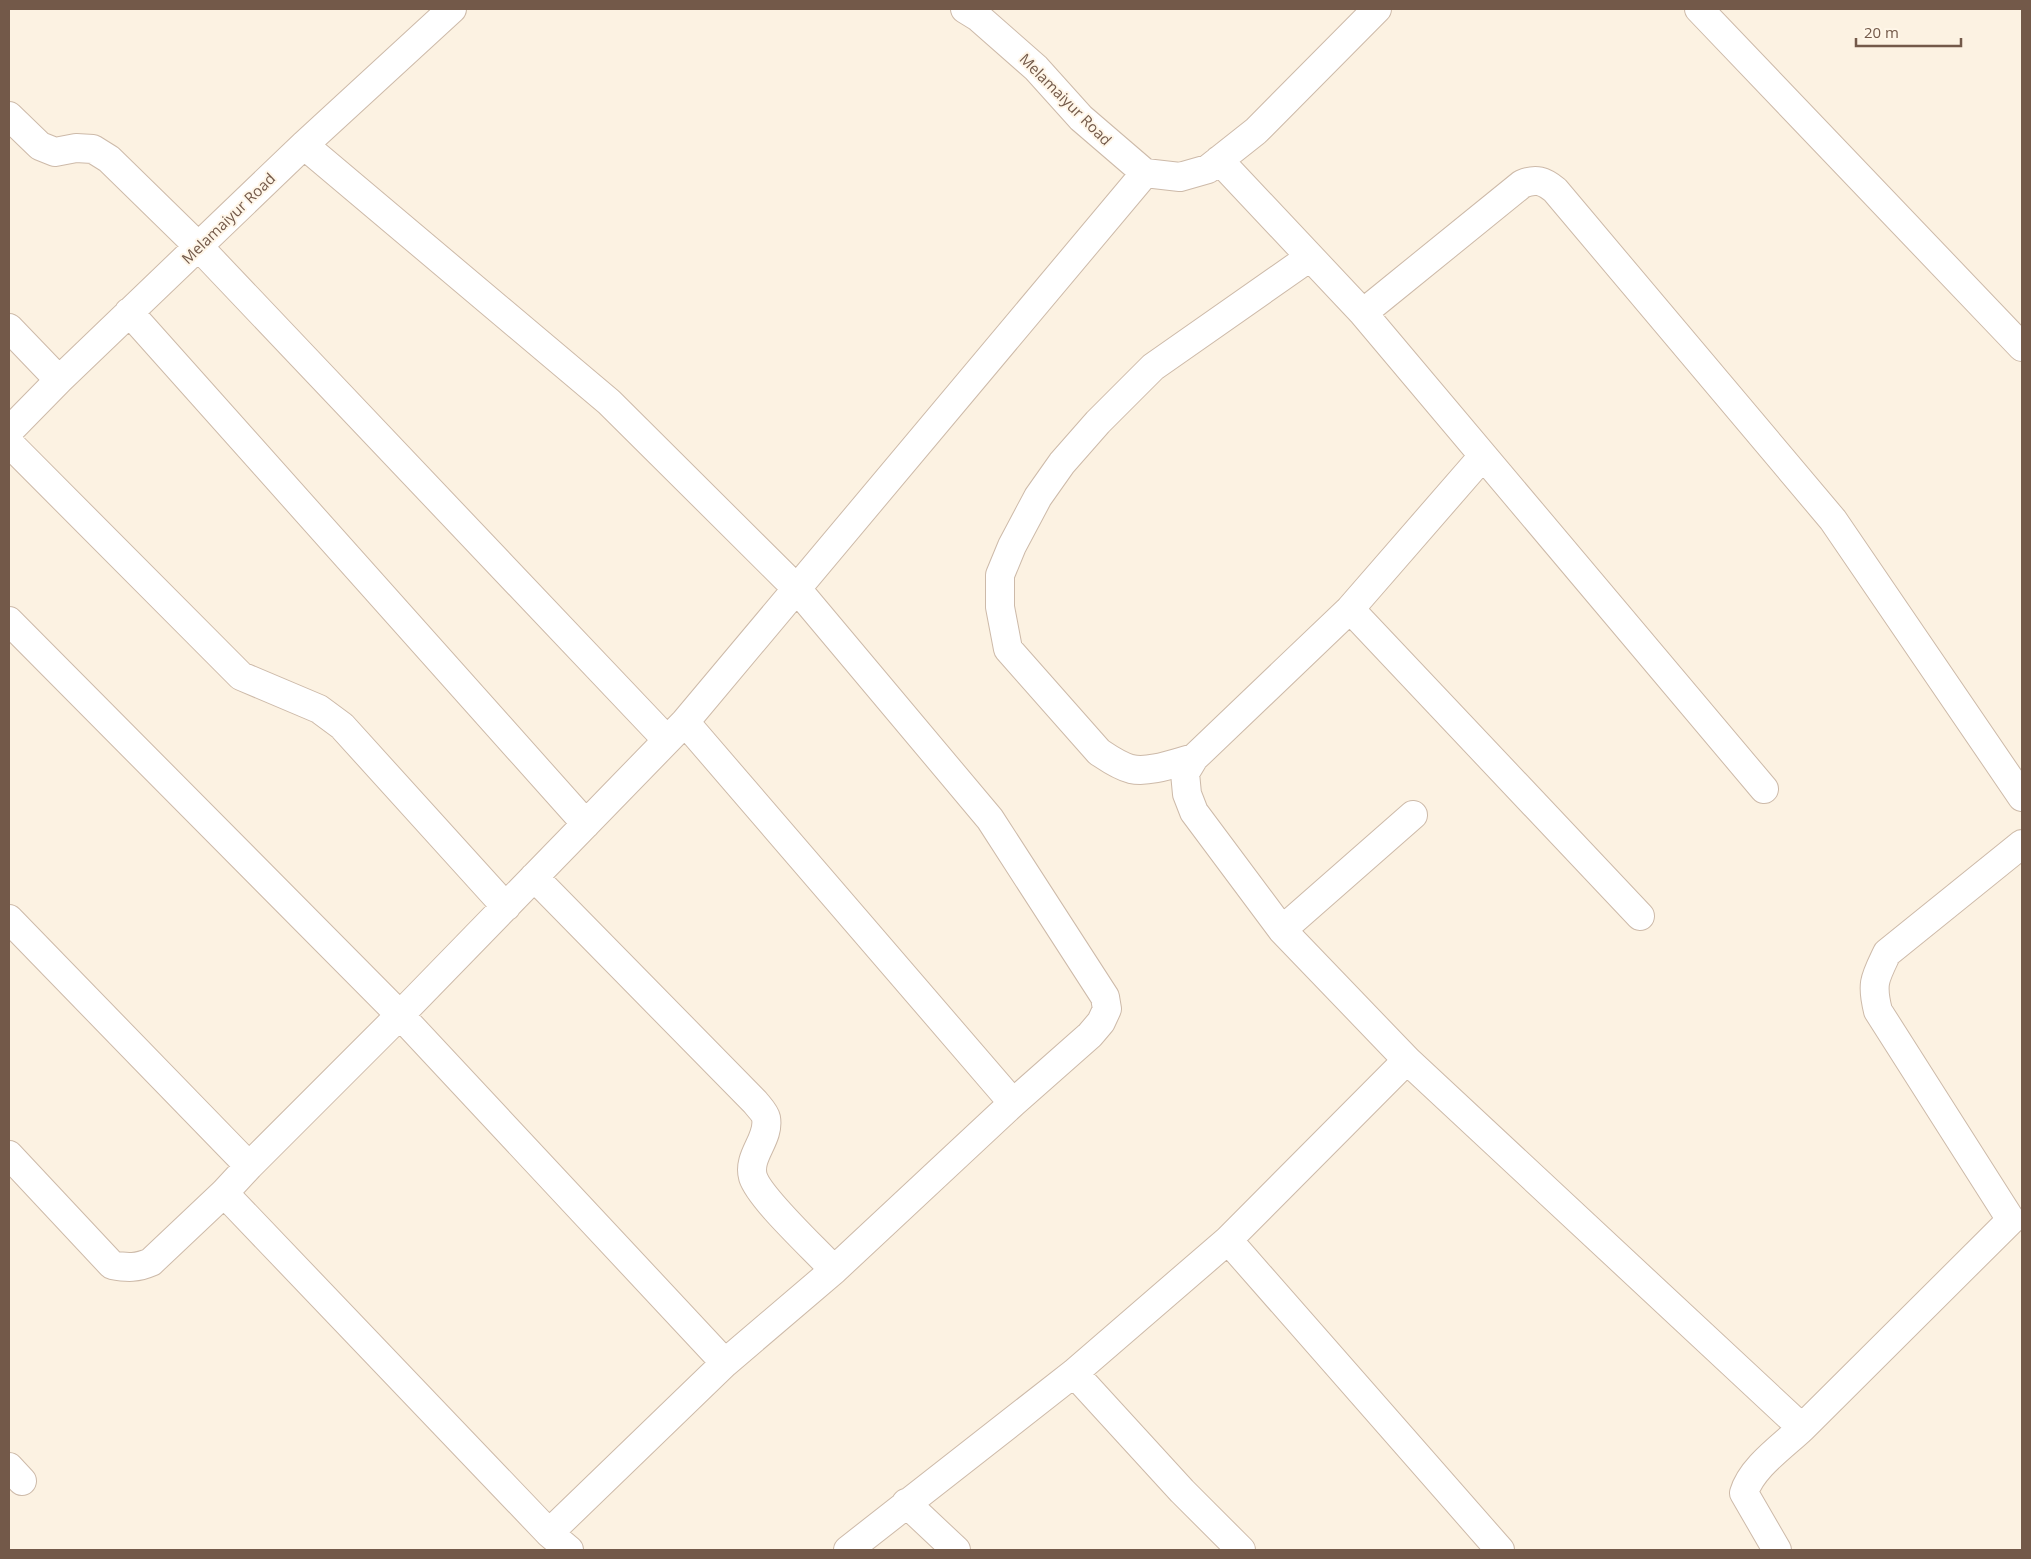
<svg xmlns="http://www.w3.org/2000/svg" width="2031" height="1559" font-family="'Open Sans',sans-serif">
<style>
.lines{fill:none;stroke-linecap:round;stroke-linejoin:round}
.minor-casing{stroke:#cdbaa9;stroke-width:30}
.minor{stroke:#fff;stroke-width:28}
.labels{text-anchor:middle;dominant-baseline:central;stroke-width:4;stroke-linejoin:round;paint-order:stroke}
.street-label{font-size:15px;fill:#735949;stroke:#fff6e8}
</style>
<rect width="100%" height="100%" fill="#fcf2e2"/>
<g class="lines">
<g class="minor-casing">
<path id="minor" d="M965,9L978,17L1036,68L1081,118L1145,173L1180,177L1208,169L1256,131L1377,9
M1699,9L2022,347
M9,116L40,146L55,152L76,148L93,149L109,159L199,247L667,740
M304,145L609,402L797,589L990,819L1105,997L1107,1009L1101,1022L1090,1035L1013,1103L834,1270L725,1363L549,1533
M1219,160L1363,313L1764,789
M129,312L586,824
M1363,313L1522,184C1536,178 1544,181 1555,190L1833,520L2022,797
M9,328L59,380
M9,431L59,380L304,145L452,9
M9,443L241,676L319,709L342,726L506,907
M1350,609L1640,916
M9,621L400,1015L725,1363
M685,722L1013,1103
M1194,758C1175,763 1150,773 1131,769C1119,766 1108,758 1099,752L1008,649L1000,607V575L1012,546L1038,497L1062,463L1098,422L1153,367L1310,257
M534,877L755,1102C759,1107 765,1113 766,1118C770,1139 747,1156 753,1177C760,1199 816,1250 834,1270
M9,919L249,1166
M1282,930L1413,815
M1407,1060L1282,930L1194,812L1187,794L1185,773L1194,758L1350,609L1483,456
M9,1155L112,1265C128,1268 137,1268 151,1262L224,1193L249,1166L400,1015L685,722L1145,173
M224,1193L549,1533L569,1550
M1228,1240L1500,1550
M1074,1373L1182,1491L1241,1550
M9,1467L22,1481
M906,1503L956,1550
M848,1550L1074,1373L1228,1240L1407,1060L1802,1428L2011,1220L1878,1011C1871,983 1875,978 1887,953L2022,844
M1777,1550L1744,1493C1751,1468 1783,1446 1802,1428"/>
</g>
<use href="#minor" class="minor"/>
</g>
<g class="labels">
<g class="street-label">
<text transform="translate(1066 99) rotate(45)">Melamaiyur Road</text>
<text transform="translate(228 218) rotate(-44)">Melamaiyur Road</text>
</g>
</g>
<rect width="2031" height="1559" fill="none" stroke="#735949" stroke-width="20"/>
<path d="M1856 38v8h105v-8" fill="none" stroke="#735949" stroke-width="2.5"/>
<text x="1864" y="38" font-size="15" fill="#735949" stroke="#fff6e8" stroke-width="4" paint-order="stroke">20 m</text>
</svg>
